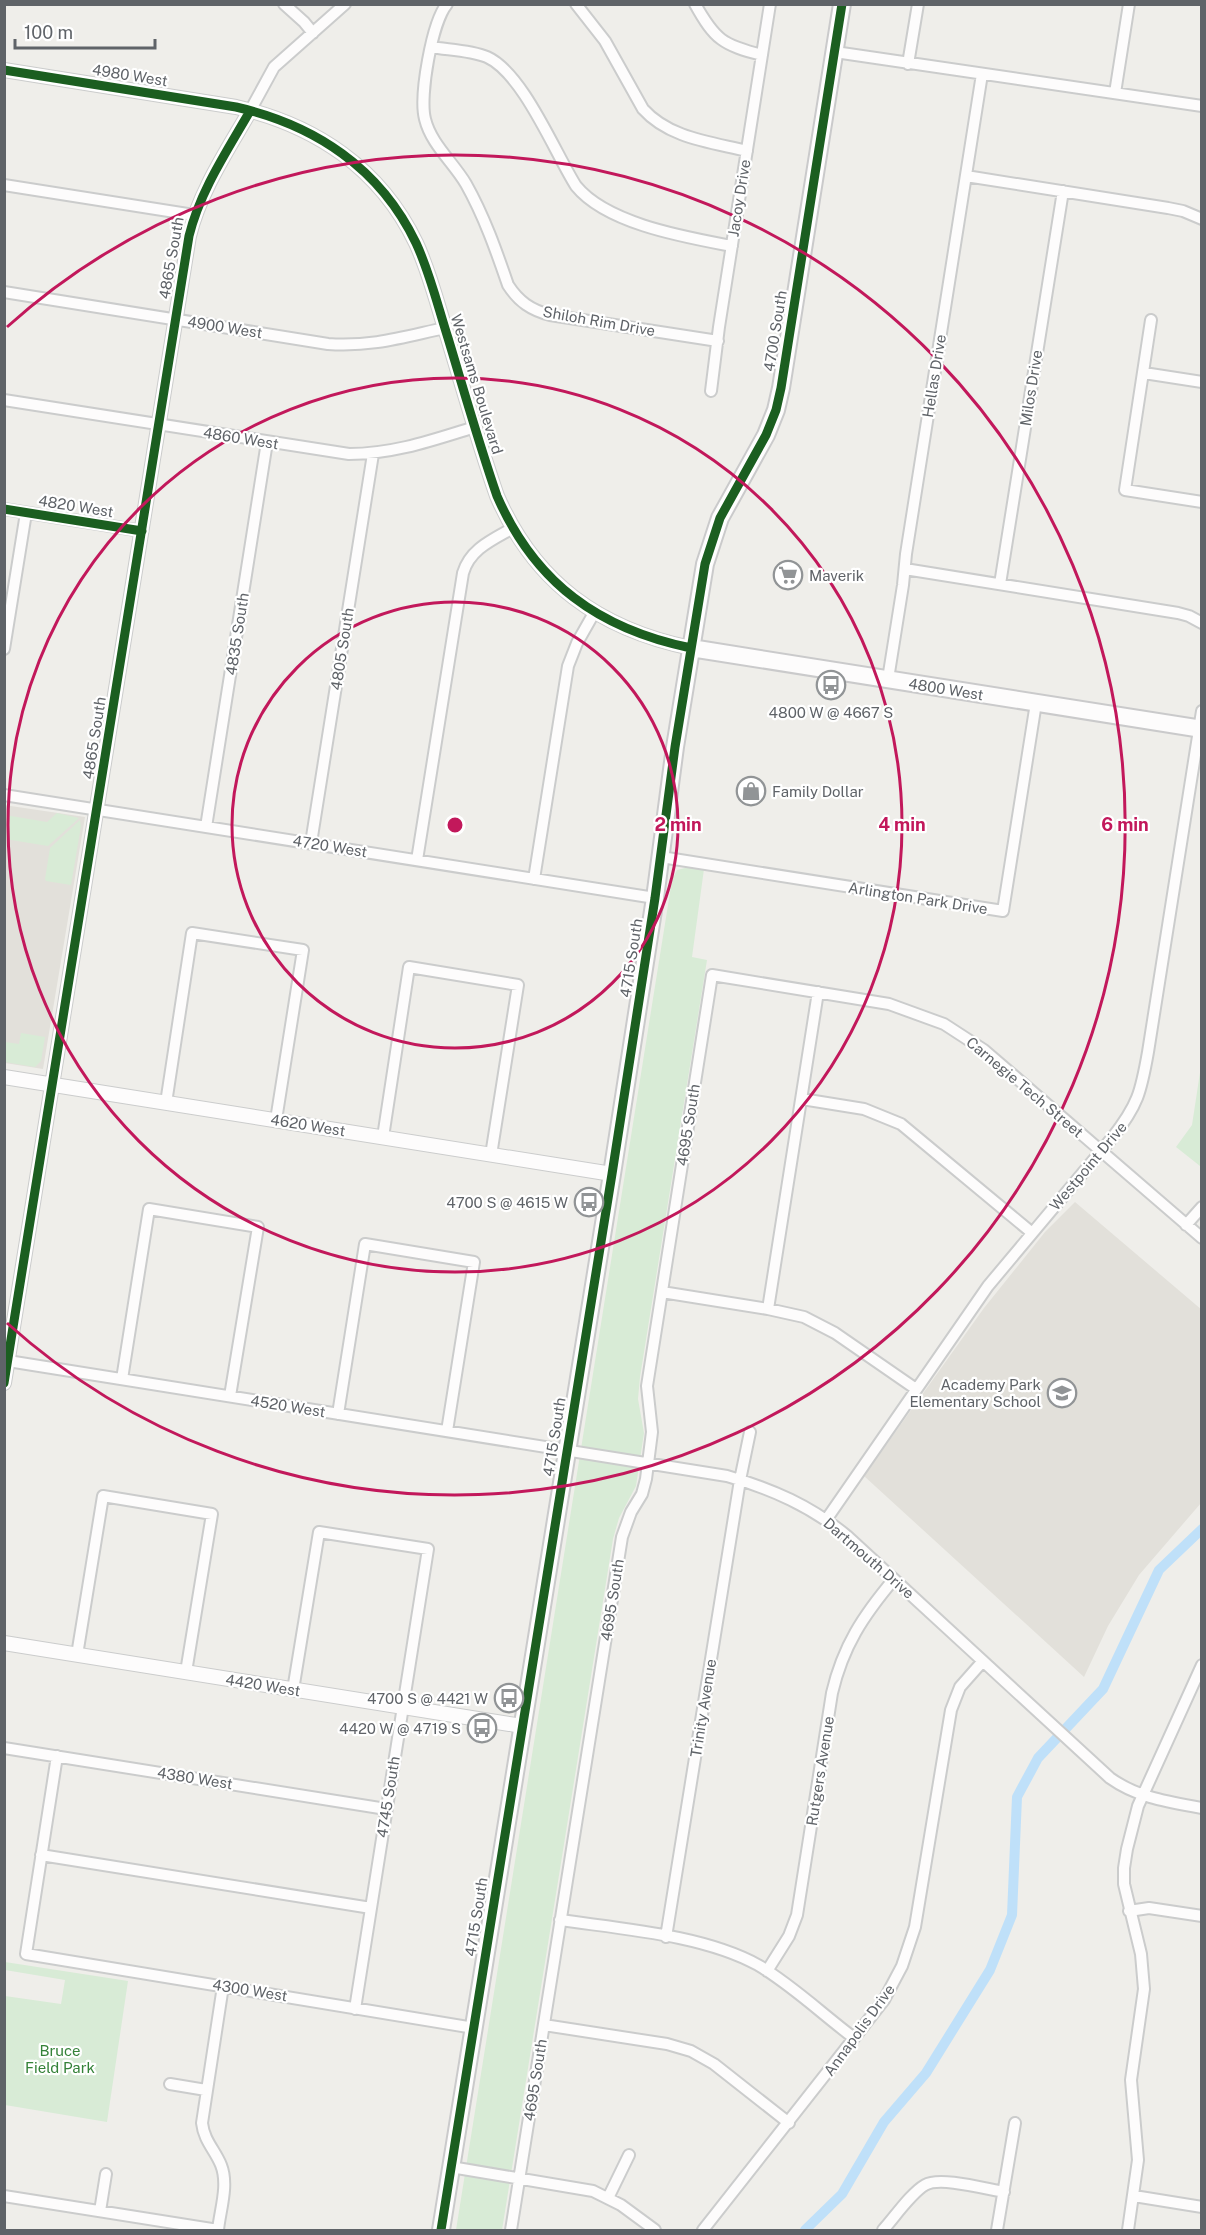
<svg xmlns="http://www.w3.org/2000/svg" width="1206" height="2235" font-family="'Public Sans',sans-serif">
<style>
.education{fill:#e2e0da}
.green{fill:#d8ebd6}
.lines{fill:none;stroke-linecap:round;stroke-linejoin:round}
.canal{stroke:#bfe0f9;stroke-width:10}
.minor-casing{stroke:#cbcccc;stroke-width:14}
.tertiary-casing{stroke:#cbcccc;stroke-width:16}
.secondary-casing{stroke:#cacacb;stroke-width:20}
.minor{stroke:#fdfcfc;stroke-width:10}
.tertiary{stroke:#fdfcfc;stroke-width:14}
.secondary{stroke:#fdfcfc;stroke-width:16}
.cycleway-casing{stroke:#fff;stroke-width:13}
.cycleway{stroke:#1b5e20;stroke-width:9}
.ring{fill:none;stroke:#c2185b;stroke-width:3}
.labels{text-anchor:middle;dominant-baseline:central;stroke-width:4.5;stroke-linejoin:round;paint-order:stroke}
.street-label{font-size:15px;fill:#5f6368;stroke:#fff}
.poi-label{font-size:15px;fill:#5f6368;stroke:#fff;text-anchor:end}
.park-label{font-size:15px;fill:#348238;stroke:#fff}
.centre{fill:#c2185b;stroke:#fff;stroke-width:3}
.ring-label{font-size:18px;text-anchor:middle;font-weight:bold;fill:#c2185b;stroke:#fff;stroke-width:4.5;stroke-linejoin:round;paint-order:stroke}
</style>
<rect width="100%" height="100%" fill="#efeeea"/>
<path class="education" d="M4,805L85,817L43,1069L5,1063Z
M1075,1202L1202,1310L1201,1503L1139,1575L1108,1626L1084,1677L864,1476L984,1308L1045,1232Z"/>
<path class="green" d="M57,813L79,818L48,846L5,839V815L47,822Z
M80,820L81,826L71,885L46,881L45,879L50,848Z
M689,867L704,869L692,957L707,960L640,1377L638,1399L644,1433L636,1486L619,1518L613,1539L502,2230H456L672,880L677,870Z
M21,1033L45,1037L41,1061L35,1067L5,1062V1042L19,1044Z
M1201,1066L1202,1165L1200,1166L1176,1147L1192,1125Z
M5,1962L128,1981L107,2122L5,2105V1996L61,2004L65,1980L5,1970Z"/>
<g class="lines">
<path class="canal" d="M805,2230L842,2194L884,2122L926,2073L990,1970L1012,1915L1017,1797L1038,1758L1103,1689L1159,1570L1202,1529"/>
<g class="minor-casing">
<path id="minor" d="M284,4L304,22L313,33
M447,4C432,22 419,96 425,119C431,144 453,162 466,184C484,216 496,250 508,285C519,302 531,310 550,315L718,341
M576,4L605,41L643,109C669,138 710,142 747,151
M695,4C715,40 723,45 762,55
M431,47C449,50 470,50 487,57C523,73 555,153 576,186C607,224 685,237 732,246
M835,52L1202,106
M908,64L918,4
M1115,93L1129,4
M250,111L274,67L345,4
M966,176L1168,208L1183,211L1202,219
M4,185L194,215
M4,292L328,344C372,347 403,337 445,328
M1151,320L1125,490L1202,502
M1144,373L1202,382
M711,391L719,327L770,4
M4,400L349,454C394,454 433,440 475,427
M4,509L142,531
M905,569L1178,613L1189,616L1202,623
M1000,584L1063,191
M4,649L26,513
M888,679L903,585L906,554L982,74
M4,795L655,898
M206,827L267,442
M311,843L373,454
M661,857L1003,911L1036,703
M417,860L463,573C470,549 492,540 513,528
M534,879L568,666L577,643L594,613
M802,1099L864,1109L901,1124L1031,1232
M166,1103L192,933L303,950L276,1120
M383,1137L409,967L518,985L491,1155
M1186,1225L1202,1207
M662,1292L768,1309L804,1317L835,1333L916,1389
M768,1309L818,992
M8,1361L727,1476C772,1489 811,1506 847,1536L1110,1778C1138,1798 1169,1802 1202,1808
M122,1379L149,1209L258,1227L230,1396
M338,1414L365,1244L474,1262L447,1431
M826,1520L988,1286L1112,1138C1138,1105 1141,1092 1148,1052L1202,711
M77,1655L103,1496L212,1514L186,1672
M293,1690L319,1532L428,1549L355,2009
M4,1748L386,1809
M57,1756L26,1954L474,2028
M41,1855L371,1908
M1129,1911L1149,1908L1202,1916
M560,1920C622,1929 704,1935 758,1965C792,1985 822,2014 854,2038
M666,1937L740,1480L750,1432
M767,1971L789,1936L797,1915L832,1693C843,1646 863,1616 894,1579
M544,2025L667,2044L691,2051L714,2064L789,2123
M170,2084L206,2090
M451,2167L593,2191L621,2205L655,2230
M4,2196L218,2230
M1134,2196L1202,2207
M608,2198L629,2155
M100,2211L106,2174
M218,2230C220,2210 229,2185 221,2165C215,2150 204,2141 202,2123L223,1986
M511,2230L622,1537L631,1512L642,1494L646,1479L652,1432L647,1386L712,975L889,1004L944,1024L984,1050L1202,1238
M703,2230L884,2000L902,1966L915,1927L951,1710L960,1687L983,1661
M883,2230C894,2218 911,2193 925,2185C940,2176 986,2189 1004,2192
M997,2230L1015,2123
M1128,2230L1138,2160L1131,2080L1144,1989L1141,1954L1124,1884V1868L1127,1849L1138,1806L1202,1665"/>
</g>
<g class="tertiary-casing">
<path id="tertiary" d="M4,70L236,107C315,125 380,168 416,243C430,273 438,307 448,338C464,391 479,444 497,496C535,583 599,629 691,648
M4,1077L612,1174
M4,1383L189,236C200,191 227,151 250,111
M4,1643L522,1726"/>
</g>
<g class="secondary-casing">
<path id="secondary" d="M691,648L1202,729
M441,2230L612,1174L655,898L675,747L705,564L720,518L766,435L776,410L781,388L842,4"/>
</g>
<use href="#minor" class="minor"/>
<use href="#tertiary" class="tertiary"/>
<use href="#secondary" class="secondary"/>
<g class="cycleway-casing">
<path id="cycleway" d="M4,70L236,107C315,125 380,168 416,243C430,273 438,307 448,338C464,391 479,444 497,496C535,583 599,629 691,648
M4,509L142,531
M4,1383L189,236C200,191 227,151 250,111
M441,2230L612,1174L655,898L675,747L705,564L720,518L766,435L776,410L781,388L842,4"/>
</g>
<use href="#cycleway" class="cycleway"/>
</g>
<g class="ring">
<circle cx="455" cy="825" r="223"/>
<circle cx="455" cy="825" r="447"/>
<path d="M7 327A670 670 0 1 1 7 1323"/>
</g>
<defs>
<g id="supermarket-ring" transform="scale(1.5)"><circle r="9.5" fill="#fff" stroke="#919496" stroke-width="1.5"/><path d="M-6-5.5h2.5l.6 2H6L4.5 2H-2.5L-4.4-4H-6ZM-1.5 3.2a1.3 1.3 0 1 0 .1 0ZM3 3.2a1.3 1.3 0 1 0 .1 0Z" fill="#919496"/></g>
<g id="bus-ring" transform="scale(1.5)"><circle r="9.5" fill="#fff" stroke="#919496" stroke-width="1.5"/><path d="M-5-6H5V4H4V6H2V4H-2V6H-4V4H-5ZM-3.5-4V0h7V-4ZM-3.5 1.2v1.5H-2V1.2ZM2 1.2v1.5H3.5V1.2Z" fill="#919496"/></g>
<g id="shop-ring" transform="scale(1.5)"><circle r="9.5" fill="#fff" stroke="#919496" stroke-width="1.5"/><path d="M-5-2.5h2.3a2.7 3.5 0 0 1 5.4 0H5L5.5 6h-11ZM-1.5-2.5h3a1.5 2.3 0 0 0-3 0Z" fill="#919496"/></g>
<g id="school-ring" transform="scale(1.5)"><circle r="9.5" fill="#fff" stroke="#919496" stroke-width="1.5"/><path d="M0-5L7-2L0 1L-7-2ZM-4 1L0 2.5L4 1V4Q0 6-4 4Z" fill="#919496"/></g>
</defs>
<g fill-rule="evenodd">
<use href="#supermarket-ring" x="788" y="575"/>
<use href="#bus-ring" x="831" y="685"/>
<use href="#shop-ring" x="751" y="791"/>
<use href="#bus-ring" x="589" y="1202"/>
<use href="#school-ring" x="1062" y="1393"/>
<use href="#bus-ring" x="509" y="1698"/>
<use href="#bus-ring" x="482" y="1728"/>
</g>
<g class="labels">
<g class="street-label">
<text transform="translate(130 75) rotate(9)">4980 West</text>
<text transform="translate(739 198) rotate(-81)">Jacoy Drive</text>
<text transform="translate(171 258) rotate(-80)">4865 South</text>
<text transform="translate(599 321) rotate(10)">Shiloh Rim Drive</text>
<text transform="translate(225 327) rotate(9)">4900 West</text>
<text transform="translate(775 331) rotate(-81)">4700 South</text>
<text transform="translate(934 376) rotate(-81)">Hellas Drive</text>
<text transform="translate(477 384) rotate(73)">Westsams Boulevard</text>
<text transform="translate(1031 388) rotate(-81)">Milos Drive</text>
<text transform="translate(241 438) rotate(9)">4860 West</text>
<text transform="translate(76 506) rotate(9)">4820 West</text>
<text transform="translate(237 634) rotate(-81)">4835 South</text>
<text transform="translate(342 649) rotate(-81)">4805 South</text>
<text transform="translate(946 689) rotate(9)">4800 West</text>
<text transform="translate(94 738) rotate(-81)">4865 South</text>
<text transform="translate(330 846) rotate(9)">4720 West</text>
<text transform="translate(918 898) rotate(9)">Arlington Park Drive</text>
<text transform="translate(631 958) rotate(-81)">4715 South</text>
<text transform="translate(1025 1087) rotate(40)">Carnegie Tech Street</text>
<text transform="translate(308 1125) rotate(9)">4620 West</text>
<text transform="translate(688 1125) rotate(-81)">4695 South</text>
<text transform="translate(1088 1166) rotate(-50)">Westpoint Drive</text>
<text transform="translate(288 1406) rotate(9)">4520 West</text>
<text transform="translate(554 1437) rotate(-81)">4715 South</text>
<text transform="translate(869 1558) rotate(41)">Dartmouth Drive</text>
<text transform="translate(612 1600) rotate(-81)">4695 South</text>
<text transform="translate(263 1685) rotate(9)">4420 West</text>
<text transform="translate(703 1708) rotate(-81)">Trinity Avenue</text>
<text transform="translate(820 1771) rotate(-81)">Rutgers Avenue</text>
<text transform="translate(195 1778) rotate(9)">4380 West</text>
<text transform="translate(388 1797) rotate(-81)">4745 South</text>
<text transform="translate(476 1917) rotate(-81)">4715 South</text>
<text transform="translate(250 1990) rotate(9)">4300 West</text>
<text transform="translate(859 2030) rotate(-54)">Annapolis Drive</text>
<text transform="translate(535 2080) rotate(-81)">4695 South</text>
</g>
<g class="poi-label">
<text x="809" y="575" text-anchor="start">Maverik</text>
<text x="831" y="712" text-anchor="middle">4800 W @ 4667 S</text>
<text x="772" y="791" text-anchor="start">Family Dollar</text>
<text x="568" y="1202">4700 S @ 4615 W</text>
<text x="1041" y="1384">Academy Park<tspan x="1041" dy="17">Elementary School</tspan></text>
<text x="488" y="1698">4700 S @ 4421 W</text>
<text x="461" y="1728">4420 W @ 4719 S</text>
</g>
<g class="park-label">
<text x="60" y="2050">Bruce<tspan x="60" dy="17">Field Park</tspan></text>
</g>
</g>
<circle cx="455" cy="825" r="9" class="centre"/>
<g class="ring-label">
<text x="678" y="831">2 min</text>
<text x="902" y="831">4 min</text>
<text x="1125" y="831">6 min</text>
</g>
<rect width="1206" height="2235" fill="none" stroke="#5f6368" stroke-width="12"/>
<path d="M15 39v9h140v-9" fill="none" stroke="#5f6368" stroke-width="3"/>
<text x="24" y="39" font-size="18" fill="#5f6368" stroke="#ffffff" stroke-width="4.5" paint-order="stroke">100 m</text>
</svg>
